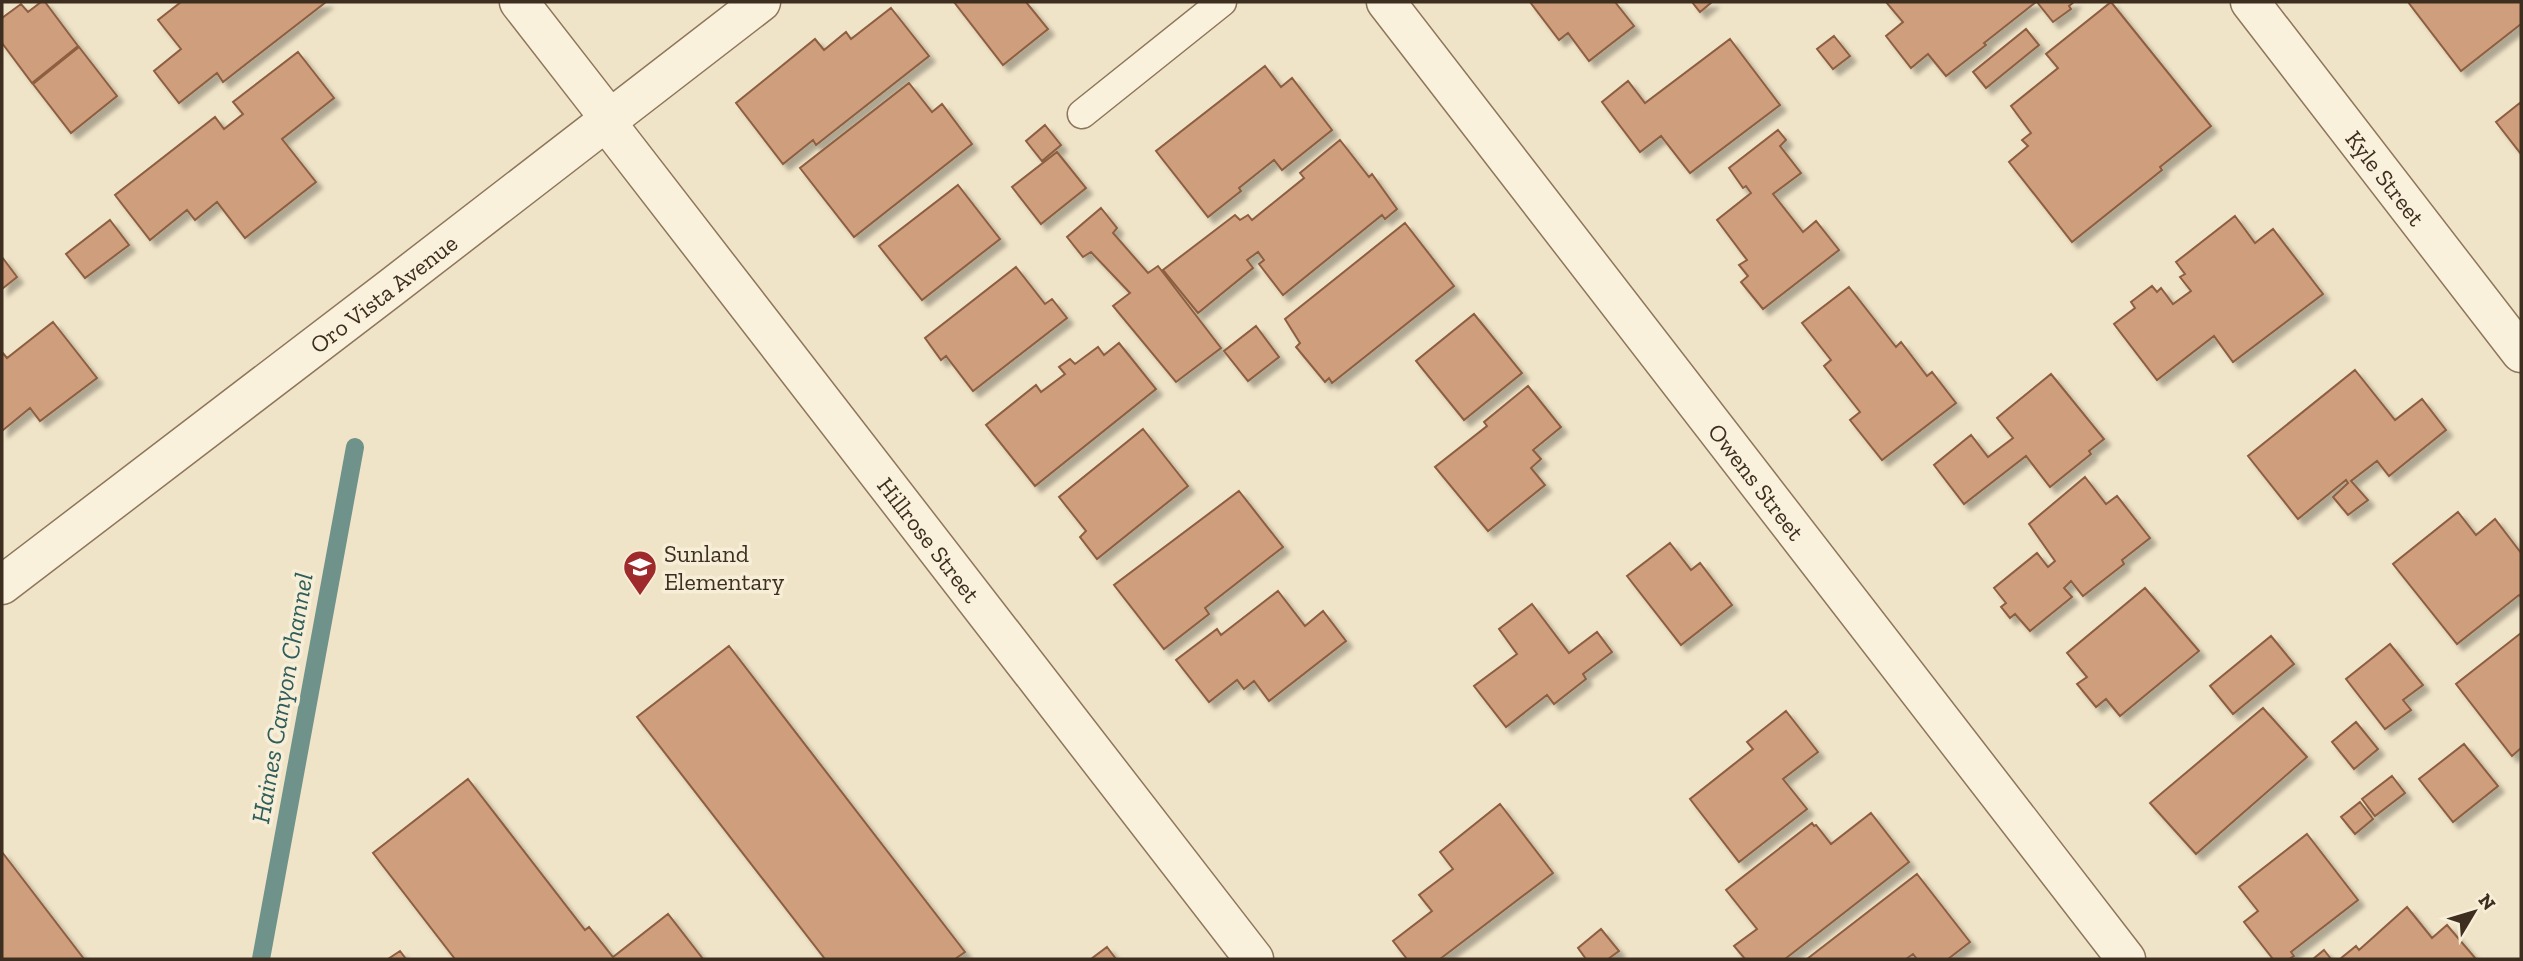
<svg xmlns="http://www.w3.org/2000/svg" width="2523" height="961" font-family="'Zilla Slab',serif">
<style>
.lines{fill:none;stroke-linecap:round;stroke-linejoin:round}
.stream{stroke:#6f938a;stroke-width:18}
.building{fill:#cf9f7d;stroke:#8d5f41;stroke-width:2;filter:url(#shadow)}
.service-casing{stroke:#8d765c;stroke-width:31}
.minor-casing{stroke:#8d765c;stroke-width:41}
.tertiary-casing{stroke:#8d765c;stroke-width:41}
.service{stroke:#faf1dc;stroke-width:28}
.minor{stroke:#faf1dc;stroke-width:38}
.tertiary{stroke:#faf1dc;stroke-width:38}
.labels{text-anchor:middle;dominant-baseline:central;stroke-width:7;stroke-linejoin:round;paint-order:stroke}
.street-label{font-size:24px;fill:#3d2e20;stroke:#f7eed8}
.poi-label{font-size:24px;fill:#3d2e20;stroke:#f7eed8;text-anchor:start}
.water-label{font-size:26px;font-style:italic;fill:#2f5d5a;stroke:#f7eed8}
</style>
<defs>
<filter id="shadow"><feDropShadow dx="6" dy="6" stdDeviation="2" flood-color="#0004"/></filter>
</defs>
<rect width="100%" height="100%" fill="#f0e4c8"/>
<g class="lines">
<path class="stream" d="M261,959L355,447"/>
</g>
<path class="building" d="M41,2H45L78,46L32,83L2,43V18L21,4L28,12Z
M181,2H326L223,82L217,73L179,103L154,71L181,49L158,20Z
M954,2H1026L1048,29L1003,65Z
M1530,2H1615L1634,26L1589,61L1568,33L1559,40Z
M1692,2H1712L1700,12Z
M1886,2H2036L1984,43L1986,45L1946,76L1928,54L1911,68L1886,36L1903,22Z
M2037,2H2074L2069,6L2071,9L2053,22Z
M2111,2L2211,126L2160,167L2162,170L2072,242L2009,162L2028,146L2022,140L2031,133L2011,106L2058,68L2046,54Z
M2408,2H2521V24L2461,71Z
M891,8L929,56L816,145L813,140L783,164L736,103L815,39L824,50L846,32L851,39Z
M2026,29L2039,45L1986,88L1973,72Z
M1834,36L1850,56L1833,69L1817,49Z
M1730,39L1780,105L1690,173L1661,136L1640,152L1602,102L1628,81L1645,103Z
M79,47L117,96L71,133L33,84Z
M298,52L334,98L282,139L316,182L245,238L217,202L195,220L187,210L150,240L115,195L215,117L224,129L243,114L233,102Z
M1265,66L1281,87L1292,78L1332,130L1282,170L1274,160L1239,188L1241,191L1208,217L1156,151Z
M909,83L932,112L942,104L972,144L854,237L800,168Z
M2521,102V154L2496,122Z
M1045,125L1061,145L1042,161L1026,141Z
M1778,130L1786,140L1780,146L1801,173L1773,194L1803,232L1816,221L1839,250L1763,309L1741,282L1748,276L1739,265L1747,260L1717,220L1751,193L1746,186L1743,188L1729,168Z
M1340,140L1369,177L1372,174L1397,209L1385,219L1382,215L1283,295L1259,264L1264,260L1258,252L1247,260L1253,268L1198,313L1163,270L1235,215L1240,220L1248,215L1252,220L1304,178L1300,173Z
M1057,152L1086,188L1041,224L1012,187Z
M958,185L1000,239L922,300L879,246Z
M1101,208L1117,228L1113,233L1148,273L1158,266L1221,348L1176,382L1113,306L1130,293L1091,252L1083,257L1067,237Z
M2235,216L2255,243L2273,229L2323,294L2233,362L2214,336L2157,380L2114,324L2135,308L2131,302L2152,286L2157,292L2161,288L2173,304L2191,291L2180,277L2185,274L2176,262Z
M110,220L129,245L85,278L66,254Z
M1405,223L1454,286L1332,383L1329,378L1325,382L1296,347L1300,343L1285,319Z
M2,257L17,277L2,289Z
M1016,267L1045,304L1052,299L1067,318L973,391L946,356L941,360L925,338Z
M1849,287L1896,347L1901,342L1927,376L1932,372L1956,403L1882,460L1850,420L1860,412L1824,366L1831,360L1802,323Z
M1474,314L1522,373L1464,420L1416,361Z
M53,322L97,378L40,421L30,408L2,431V352L7,358Z
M1256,326L1279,357L1248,381L1224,351Z
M1119,343L1156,389L1035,486L986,425L1036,385L1041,392L1065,374L1059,367L1070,359L1075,364L1098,347L1104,355Z
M2355,370L2395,420L2422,399L2446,430L2389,476L2377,461L2351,481L2368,500L2348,515L2333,497L2348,483L2346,480L2298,519L2248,456Z
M2051,374L2104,439L2089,451L2091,454L2050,487L2026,456L1964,504L1934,465L1971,435L1988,457L2013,438L1997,418Z
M1528,386L1561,427L1533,450L1541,459L1531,468L1545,485L1488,531L1435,467L1487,426L1484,422Z
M1143,429L1188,486L1097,559L1080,537L1086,531L1059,497Z
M2085,477L2106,504L2117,496L2150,538L2122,560L2124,564L2083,596L2071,581L2064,588L2072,597L2030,631L2015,614L2010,618L2001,607L2006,603L1994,588L2037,553L2048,567L2055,561L2029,524Z
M1239,491L1283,547L1205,608L1209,614L1164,649L1114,585Z
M2458,512L2476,535L2495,519L2521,553V597L2519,595L2457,644L2393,564Z
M1670,543L1691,570L1700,563L1732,605L1681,645L1627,576Z
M2145,588L2199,651L2120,716L2106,699L2096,707L2077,684L2087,677L2067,653Z
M1278,591L1305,626L1323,611L1346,641L1269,701L1254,681L1244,689L1237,680L1209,702L1176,660L1217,629L1221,635Z
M1532,604L1569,653L1597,632L1612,652L1583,674L1586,679L1554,704L1547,695L1506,727L1474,686L1517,654L1499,629Z
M2521,633V748L2512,756L2456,684Z
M2271,636L2294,664L2233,714L2210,686Z
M2390,644L2423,685L2403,700L2411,710L2385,729L2346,679Z
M729,646L965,952L955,959H825L637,717Z
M2263,708L2307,757L2196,854L2150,803Z
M1786,711L1818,752L1783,779L1807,809L1739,862L1690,799L1753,749L1747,742Z
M2356,722L2378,749L2354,769L2332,742Z
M2464,744L2498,786L2453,822L2419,779Z
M2392,776L2405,793L2375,816L2362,799Z
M468,779L585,930L589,927L613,957L668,914L703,959H455L373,853Z
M2360,802L2373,819L2355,834L2341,817Z
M1500,804L1553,873L1440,959H1407L1393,941L1432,911L1419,895L1453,869L1440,852Z
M1871,813L1909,862L1785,959H1745L1734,946L1757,929L1726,890L1812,823L1814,826L1816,825L1831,844Z
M2307,834L2358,900L2291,952L2294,956L2289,959H2273L2244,922L2258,911L2239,887Z
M2,852L84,959H2Z
M1917,874L1970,942L1948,959H1917L1913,954L1906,959H1807Z
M2407,907L2432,938L2447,925L2476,959H2340L2356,946L2359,950Z
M1601,929L1619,951L1608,959H1586L1578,948Z
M1107,947L1116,959H1091Z
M2324,950L2331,959H2313Z
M400,951L406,959H388Z"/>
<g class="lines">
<g class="service-casing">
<path id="service" d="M1082,114L1222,2"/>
</g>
<g class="minor-casing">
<g id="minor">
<path id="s1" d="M1386,2L2126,959"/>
<path id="s2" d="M2250,2L2521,353"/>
</g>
</g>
<g class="tertiary-casing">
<g id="tertiary">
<path d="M519,2L610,119"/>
<path id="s3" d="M606,122L1254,959"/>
<path id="s4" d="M2,585L392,287L761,2"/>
</g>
</g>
<use href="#service" class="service"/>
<use href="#minor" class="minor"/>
<use href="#tertiary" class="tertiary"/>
</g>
<defs>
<g id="school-pin" transform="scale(1.75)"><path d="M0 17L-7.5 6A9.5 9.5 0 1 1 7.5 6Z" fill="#9e2a2b" stroke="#f7eed8"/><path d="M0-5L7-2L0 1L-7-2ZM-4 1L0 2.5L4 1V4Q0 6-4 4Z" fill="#fff"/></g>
</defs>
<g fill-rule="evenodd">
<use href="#school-pin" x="640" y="567"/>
</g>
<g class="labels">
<g class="street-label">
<text stroke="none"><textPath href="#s2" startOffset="222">Kyle Street</textPath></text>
<text stroke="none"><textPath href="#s4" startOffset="480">Oro Vista Avenue</textPath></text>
<text stroke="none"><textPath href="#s1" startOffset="606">Owens Street</textPath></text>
<text stroke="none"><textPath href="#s3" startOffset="528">Hillrose Street</textPath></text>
</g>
<g class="poi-label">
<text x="664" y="553">Sunland<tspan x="664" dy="28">Elementary</tspan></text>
</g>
<g class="water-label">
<text transform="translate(282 698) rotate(-80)">Haines Canyon Channel</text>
</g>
</g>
<rect width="2523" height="961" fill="none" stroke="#3d2e20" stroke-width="7"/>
<g transform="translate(2474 912) rotate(52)" stroke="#f7eed8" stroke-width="5" paint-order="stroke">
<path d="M0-5L12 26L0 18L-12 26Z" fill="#3d2e20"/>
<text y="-10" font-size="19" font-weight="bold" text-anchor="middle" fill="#3d2e20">N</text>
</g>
</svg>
